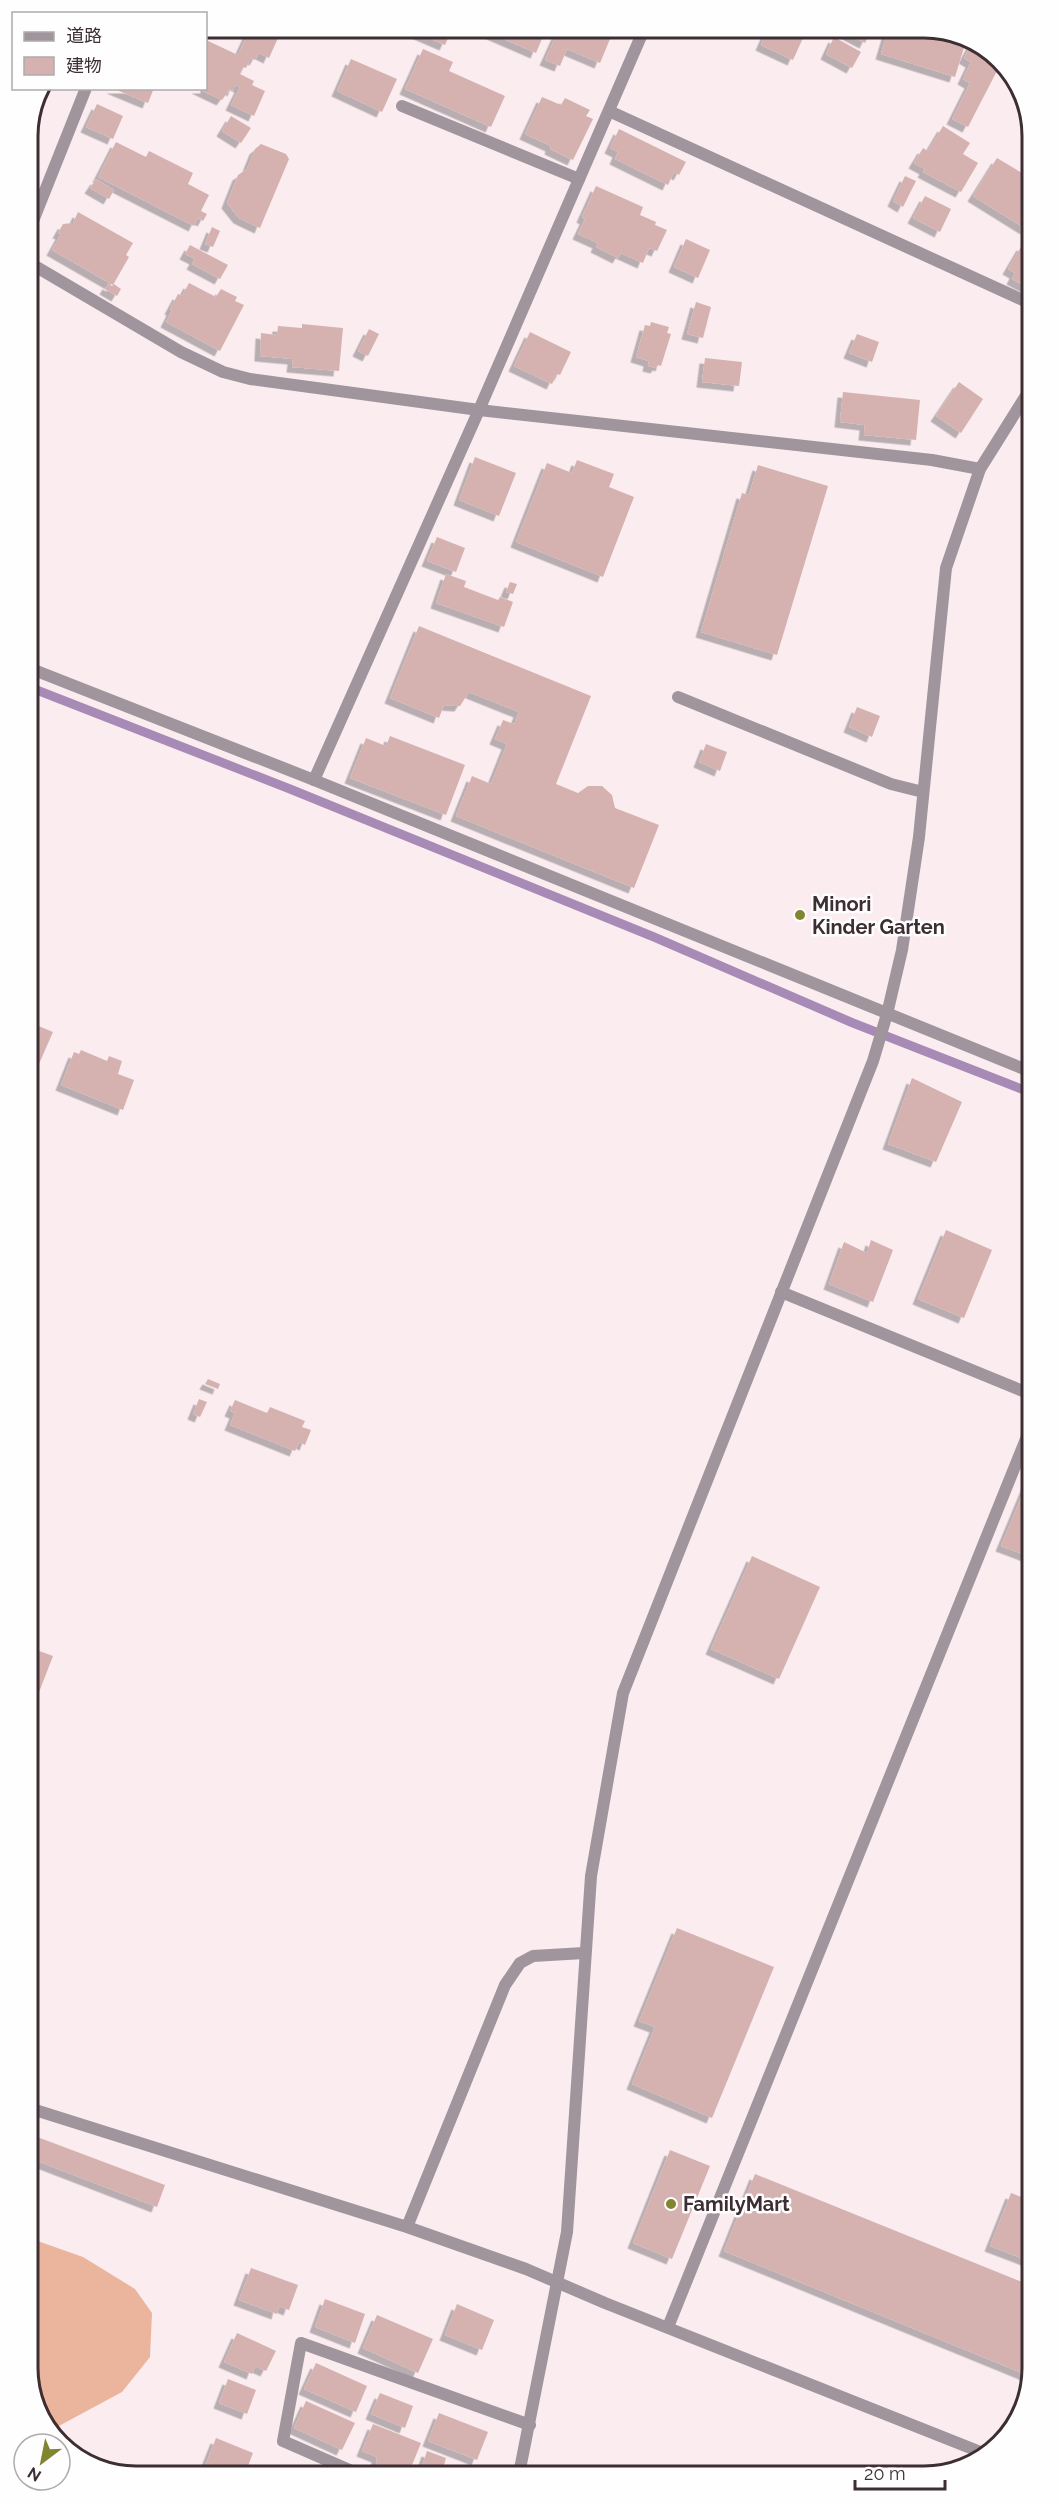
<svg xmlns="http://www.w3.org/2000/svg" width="1059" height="2504" font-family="Raleway,'Noto Sans JP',sans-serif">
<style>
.forest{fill:#ebb59d}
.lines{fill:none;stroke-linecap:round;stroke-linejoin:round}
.stream{stroke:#a78ab5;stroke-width:9}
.building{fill:#d5b2b0;filter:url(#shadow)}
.service{stroke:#a0949d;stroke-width:12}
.minor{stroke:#a0949d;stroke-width:12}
.tertiary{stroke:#a0949d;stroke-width:12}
.poi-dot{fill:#828530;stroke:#fefefe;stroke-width:2}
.labels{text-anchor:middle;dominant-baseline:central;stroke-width:5;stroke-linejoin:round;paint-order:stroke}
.poi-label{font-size:20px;font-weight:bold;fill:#3c2e32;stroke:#fefefe;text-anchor:start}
.rim{fill:none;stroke:#3c2e32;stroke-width:3}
</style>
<defs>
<filter id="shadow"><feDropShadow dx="-5.5" dy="5.5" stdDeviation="0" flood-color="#0004"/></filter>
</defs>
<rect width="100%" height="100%" fill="#fbecf0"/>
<path class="forest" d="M32,2239L83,2257L135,2289L152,2313L150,2357L122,2392L57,2427L55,2434L33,2403Z"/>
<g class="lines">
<path class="stream" d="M29,687L290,789L654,937L853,1023L1029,1092"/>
</g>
<path class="building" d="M251,27H267L277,32L275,37L278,38L269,58L259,53L255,60L251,58L246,68L243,67L240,74L254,81L252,85L265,91L254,116L231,105L240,87L235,85L233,91L230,89L222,100L197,88H206V40L238,55Z
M319,27H334L332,32Z
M403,27H453L445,45Z
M476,27H547L536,53Z
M560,27H582L610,39L600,63L567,49L560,66L545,60Z
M769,27H808L793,60L761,45Z
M839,27H873L865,43L838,29Z
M889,27H931L966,41L955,77L881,54Z
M834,37L861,52L852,68L826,54Z
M972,43L990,50L1000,65L968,127L952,119L970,83L963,79L971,62L964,58Z
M423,49L453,62L449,71L505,96L491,127L405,89Z
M351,59L397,79L382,112L337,91Z
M112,88H154L148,103Z
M542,97L561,105L565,98L590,110L586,116L593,119L573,160L550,149L551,146L525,134Z
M97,104L123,116L113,139L86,127Z
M231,116L251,128L241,143L222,131Z
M943,126L970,143L963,154L978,163L961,192L923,172L925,169L914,163L923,148L928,151Z
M619,129L686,162L679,175L674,172L668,185L615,159L618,152L610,148Z
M116,142L146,157L149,151L193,173L188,184L209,195L201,211L207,214L203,221L198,218L194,226L98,177Z
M261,144L286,154L289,159L260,228L239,218L227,203L238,175L247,169L255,149Z
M997,158L1027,176L1026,229L973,196Z
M905,176L916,181L903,207L893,201Z
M96,179L114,190L109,199L90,188Z
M596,186L643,207L640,215L656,222L655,225L667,230L657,251L649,248L643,263L621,253L618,258L596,247L598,243L578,234L585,219L582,217Z
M925,196L951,209L940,232L913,218Z
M78,212L133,243L126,255L129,257L113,285L52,250L61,234L58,233L63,224L73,223Z
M212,227L220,231L213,247L205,244Z
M686,239L710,250L698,278L674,267Z
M190,245L228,265L220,279L192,264L195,259L185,254Z
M1022,245L1027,248V287L1012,279L1015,273L1008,269Z
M189,283L216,297L221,289L237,297L235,301L244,305L220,351L166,322L172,310L170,309L178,294L182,296Z
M108,284L112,286L114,284L121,289L117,296L105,289Z
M696,302L711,307L703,338L687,334Z
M651,322L669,327L667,333L671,334L661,366L658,365L656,368L648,366L649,361L636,357L645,325L650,326Z
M302,324L343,328L339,371L292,367L293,359L260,356L261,333L277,335L278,326L302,328Z
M369,329L379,334L368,356L358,351Z
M530,332L571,352L560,375L557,374L552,384L514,366Z
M857,334L879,342L872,362L849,353Z
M705,358L742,362L739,386L702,382Z
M959,382L983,399L961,433L936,416Z
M843,392L920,400L916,440L864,435L865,425L840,422Z
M475,457L516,473L499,516L459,500Z
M577,460L614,474L609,487L634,497L603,577L516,542L547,463L572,473Z
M758,465L828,486L777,655L701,632L742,493L749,495Z
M437,537L465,548L456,572L427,561Z
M446,574L466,581L464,587L498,600L500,597L513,602L504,627L436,603Z
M510,582L517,584L513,594L506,592Z
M419,626L591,696L556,784L578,793L588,786H602L612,795L615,808L659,825L634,888L456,816L472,776L491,784L507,744L495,739L503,720L514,724L519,712L469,692L460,706L444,705L439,718L390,698Z
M857,707L880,716L872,737L849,727Z
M390,736L465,765L446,815L350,778L366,738L386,746Z
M706,744L727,752L720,771L699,762Z
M29,1022L53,1032L35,1073L29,1071Z
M81,1050L107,1061L109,1056L122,1061L118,1074L134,1080L123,1110L61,1085L74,1052L79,1054Z
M912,1078L962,1102L936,1162L888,1144Z
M946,1230L992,1250L964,1318L918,1299Z
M871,1240L893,1250L873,1302L829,1284L844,1242L867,1253Z
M208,1379L220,1384L218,1389L205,1384Z
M199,1399L207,1402L200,1417L193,1414Z
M235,1400L267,1413L270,1407L305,1421L302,1427L311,1430L305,1445L299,1442L295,1451L230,1425L235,1413L230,1411Z
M1030,1476V1557L1001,1546Z
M752,1556L820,1587L779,1679L711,1649Z
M31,1648L53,1656L31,1713Z
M677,1928L774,1967L712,2118L632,2084L655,2027L639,2021Z
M32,2135L165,2185L157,2207L32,2159Z
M670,2150L710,2166L672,2259L633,2243Z
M755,2174L1032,2286V2368L1029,2376L724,2251Z
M1011,2193L1032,2201V2262L990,2246Z
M251,2268L298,2285L289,2310L279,2306L277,2314L239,2300Z
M325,2299L365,2314L355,2343L315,2327Z
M457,2304L494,2320L482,2350L445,2335Z
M377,2315L433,2339L418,2373L363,2348Z
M237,2333L276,2351L266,2371L255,2366L252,2374L224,2362Z
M316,2363L367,2386L356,2412L304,2389Z
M228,2379L256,2390L247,2414L219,2403Z
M380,2393L413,2406L405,2428L371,2414Z
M306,2401L355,2423L342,2450L294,2428Z
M439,2413L488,2432L477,2460L428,2441Z
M373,2424L421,2443L408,2475H402L376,2464L377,2457L362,2451Z
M216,2438L253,2453L244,2476H217L203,2471Z
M427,2451L446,2458L444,2465L472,2474L419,2475Z
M262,2466L283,2476H258Z"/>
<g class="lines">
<path class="service" d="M621,27L641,36
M402,106L579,179
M29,668L314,780L1029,1071
M678,697L891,784L923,792"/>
<path class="minor" d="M609,111L1027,302
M27,236L86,88
M28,262L181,352L223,372L250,379L479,410L932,460L980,469
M314,780L479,410L645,27
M781,1292L1030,1394
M32,2109L407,2227L526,2269L605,2303L983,2453
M407,2227L505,1985L520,1963L533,1956L584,1953
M668,2327L1030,1429
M361,2475L283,2441L301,2343L530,2425"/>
<path class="tertiary" d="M519,2474L567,2232L591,1876L623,1693L873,1061L887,1014L902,950L919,837L946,568L980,469L1027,394"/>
</g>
<g class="poi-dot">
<circle cx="800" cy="915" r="6"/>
<circle cx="671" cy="2204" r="6"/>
</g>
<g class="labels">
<g class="poi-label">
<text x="812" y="904">Minori<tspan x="812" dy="23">Kinder Garten</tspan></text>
<text x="683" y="2204">FamilyMart</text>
</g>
</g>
<path d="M0 0H1059V2504H0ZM136 38H924A98 98 0 0 1 1022 136V2368A98 98 0 0 1 924 2466H136A98 98 0 0 1 38 2368V136A98 98 0 0 1 136 38Z" fill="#fefefe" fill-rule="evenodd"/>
<path class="rim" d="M136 38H924A98 98 0 0 1 1022 136V2368A98 98 0 0 1 924 2466H136A98 98 0 0 1 38 2368V136A98 98 0 0 1 136 38Z"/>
<rect x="12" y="12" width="195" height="78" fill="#fefefe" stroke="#b0abac" stroke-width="1.5"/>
<rect x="24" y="32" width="30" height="9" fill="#a0949d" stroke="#b0abac" stroke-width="1.5"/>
<text x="66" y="42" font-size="18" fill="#3c2e32">道路</text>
<rect x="24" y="57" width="30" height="18" fill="#d5b2b0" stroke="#b0abac" stroke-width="1.5"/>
<text x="66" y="72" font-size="18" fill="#3c2e32">建物</text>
<g transform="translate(42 2462) rotate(212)"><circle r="28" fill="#fefefe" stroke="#b0abac" stroke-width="1.5"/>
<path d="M0-4.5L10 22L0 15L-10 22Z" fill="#828530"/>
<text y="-9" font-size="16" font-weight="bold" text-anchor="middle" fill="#3c2e32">N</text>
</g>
<path d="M855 2480v9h90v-9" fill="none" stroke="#3c2e32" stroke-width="3"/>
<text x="864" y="2480" font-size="18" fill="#3c2e32" stroke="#fefefe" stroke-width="4.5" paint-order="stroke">20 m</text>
</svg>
